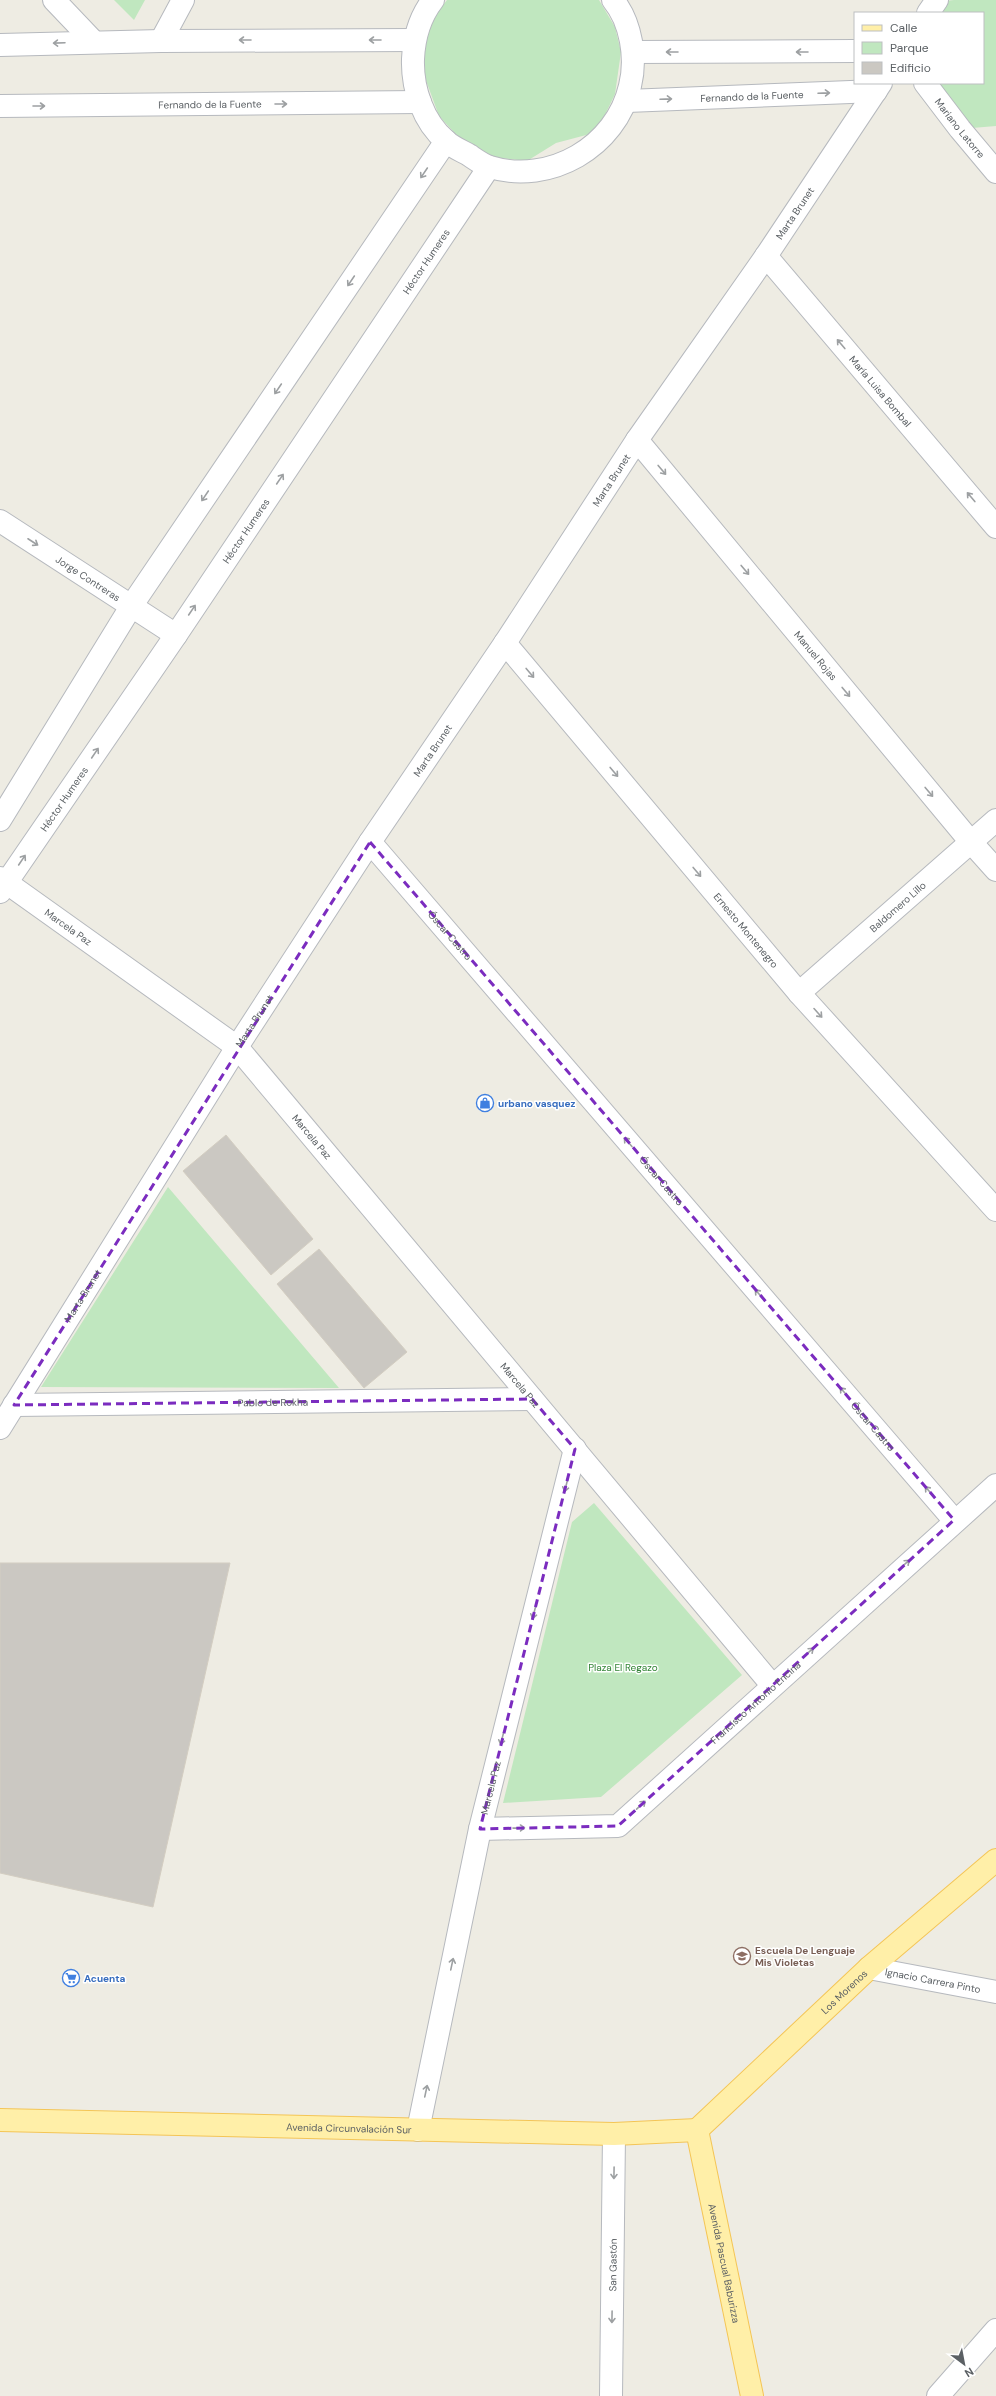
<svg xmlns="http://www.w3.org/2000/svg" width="996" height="2396" font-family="'DM Sans',sans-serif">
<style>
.green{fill:#c0e7bf}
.building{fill:#cbc8c2;stroke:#d3cdc1}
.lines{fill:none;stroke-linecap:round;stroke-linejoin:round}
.minor-casing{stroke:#b6b9be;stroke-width:24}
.major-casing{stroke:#f4c556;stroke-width:24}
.minor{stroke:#fff;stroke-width:22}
.major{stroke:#ffefa8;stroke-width:22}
.oneway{stroke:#9da0a2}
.marked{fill:none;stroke:#7b2cbf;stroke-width:3;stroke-dasharray:8 5;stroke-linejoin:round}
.labels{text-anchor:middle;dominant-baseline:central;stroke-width:3;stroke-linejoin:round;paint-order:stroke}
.street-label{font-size:10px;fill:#5b6064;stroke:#fff}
.shop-label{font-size:10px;font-weight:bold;fill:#366cbe;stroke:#fff;text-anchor:start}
.park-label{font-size:10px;fill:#328435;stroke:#fff}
.education-label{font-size:10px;font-weight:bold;fill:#785e54;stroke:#fff;text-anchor:start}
</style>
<rect width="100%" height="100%" fill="#eeece3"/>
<path class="green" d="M114,0H145L134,20Z
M447,0H599L615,27L621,52L615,94L603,119L590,134L556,143L527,161L492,157L462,141L439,116L424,75L425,41L433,18Z
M954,0H996V126L960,129L926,83H983V13H928L936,2Z
M168,1187L339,1388L41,1387Z
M594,1503L742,1675L601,1797L503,1803L572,1522Z"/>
<path class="building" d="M226,1135L313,1239L271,1275L183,1171Z
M319,1249L407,1352L364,1388L277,1284Z
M0,1563H230L153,1907L0,1873Z"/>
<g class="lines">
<g class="minor-casing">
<g id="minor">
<path d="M54,0L94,42"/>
<path d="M433,0C419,18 414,38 413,59C412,88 423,122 446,141C452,147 462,151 469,155C475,159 483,165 490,167C550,185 616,147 630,86C637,58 631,22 613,0"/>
<path d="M928,13L937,0"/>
<path d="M161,41L183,0"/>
<path d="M0,45L161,41L414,40"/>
<path d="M633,52L855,51"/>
<path id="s1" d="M925,83L960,129L996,172"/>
<path id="s2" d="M627,101L876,91"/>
<path id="s3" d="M0,106L420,102"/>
<path id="s4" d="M766,256L996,527"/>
<path id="s5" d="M637,440L970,841L996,870"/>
<path id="s6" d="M0,521L176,635"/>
<path id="s7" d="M505,643L799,993L996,1210"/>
<path d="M0,820L132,605L446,141"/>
<path id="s8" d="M370,842L954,1520"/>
<path id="s9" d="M0,878L237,1047L772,1685"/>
<path id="s10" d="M0,892L176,635L489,167"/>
<path id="s11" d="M799,993L996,820"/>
<path id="s12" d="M14,1405L532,1399"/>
<path id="s13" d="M0,1428L237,1047L370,842L505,643L637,440L766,256L881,83"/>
<path id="s14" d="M480,1829L618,1826L996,1485"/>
<path id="s15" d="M869,1968L996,1992"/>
<path id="s16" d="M418,2130L480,1829L575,1449"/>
<path id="s17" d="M611,2396L614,2134"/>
<path d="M938,2396L996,2330"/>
</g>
</g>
<g class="major-casing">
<g id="major">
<path id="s18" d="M0,2120L614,2134L697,2130"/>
<path id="s19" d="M697,2130L869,1968L996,1860"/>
<path id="s20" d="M697,2130L752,2396"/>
</g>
</g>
<use href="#minor" class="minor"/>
<use href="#major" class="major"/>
</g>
<defs><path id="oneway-shaft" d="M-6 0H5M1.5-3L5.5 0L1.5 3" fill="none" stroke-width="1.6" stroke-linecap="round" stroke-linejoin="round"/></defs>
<g class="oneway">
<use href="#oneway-shaft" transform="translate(245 40) rotate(180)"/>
<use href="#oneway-shaft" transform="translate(375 40) rotate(180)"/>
<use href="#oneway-shaft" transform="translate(59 43) rotate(178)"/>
<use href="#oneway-shaft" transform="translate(672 52) rotate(180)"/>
<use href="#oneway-shaft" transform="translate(802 52) rotate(180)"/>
<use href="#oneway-shaft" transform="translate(824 93) rotate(-2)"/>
<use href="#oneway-shaft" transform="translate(666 99) rotate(-2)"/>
<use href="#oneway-shaft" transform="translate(281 104)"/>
<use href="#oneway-shaft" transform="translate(39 106)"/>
<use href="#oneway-shaft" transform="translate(424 173) rotate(124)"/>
<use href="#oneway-shaft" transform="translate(351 281) rotate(124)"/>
<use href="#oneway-shaft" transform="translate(841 344) rotate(-130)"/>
<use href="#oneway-shaft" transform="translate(278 389) rotate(124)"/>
<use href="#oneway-shaft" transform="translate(662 470) rotate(50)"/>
<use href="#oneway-shaft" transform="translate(280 479) rotate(-56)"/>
<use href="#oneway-shaft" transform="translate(205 496) rotate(124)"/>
<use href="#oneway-shaft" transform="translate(971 497) rotate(-130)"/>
<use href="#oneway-shaft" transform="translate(33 542) rotate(33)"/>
<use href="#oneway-shaft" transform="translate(745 570) rotate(50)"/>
<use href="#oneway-shaft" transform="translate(192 610) rotate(-56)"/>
<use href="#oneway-shaft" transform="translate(530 673) rotate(50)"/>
<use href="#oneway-shaft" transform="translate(846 692) rotate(50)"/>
<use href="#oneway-shaft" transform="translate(95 753) rotate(-56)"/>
<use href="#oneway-shaft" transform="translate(614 772) rotate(50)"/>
<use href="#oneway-shaft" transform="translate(929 792) rotate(50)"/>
<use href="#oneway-shaft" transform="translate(22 860) rotate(-56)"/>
<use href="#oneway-shaft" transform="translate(697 872) rotate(50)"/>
<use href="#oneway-shaft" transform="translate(818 1013) rotate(48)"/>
<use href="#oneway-shaft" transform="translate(628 1142) rotate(-131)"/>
<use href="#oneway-shaft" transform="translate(759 1294) rotate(-131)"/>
<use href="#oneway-shaft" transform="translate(844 1392) rotate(-131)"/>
<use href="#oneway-shaft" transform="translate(566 1486) rotate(104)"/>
<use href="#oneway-shaft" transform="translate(929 1491) rotate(-131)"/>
<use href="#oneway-shaft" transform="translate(905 1564) rotate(-42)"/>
<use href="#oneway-shaft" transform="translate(534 1613) rotate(104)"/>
<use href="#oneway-shaft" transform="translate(809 1652) rotate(-42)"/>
<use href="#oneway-shaft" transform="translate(502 1739) rotate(104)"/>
<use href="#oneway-shaft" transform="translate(641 1805) rotate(-43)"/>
<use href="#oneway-shaft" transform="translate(519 1828) rotate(-1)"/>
<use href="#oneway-shaft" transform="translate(452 1964) rotate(-78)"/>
<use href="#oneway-shaft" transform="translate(426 2091) rotate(-78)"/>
<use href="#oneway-shaft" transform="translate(614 2173) rotate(91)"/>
<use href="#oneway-shaft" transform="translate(612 2317) rotate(91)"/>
</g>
<path class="marked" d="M370,842L954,1520L618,1826L480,1829L575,1449L532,1399L14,1405Z"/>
<defs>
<g id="shop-ring" transform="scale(0.9)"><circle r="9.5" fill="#fff" stroke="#3f7fe0" stroke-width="1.5"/><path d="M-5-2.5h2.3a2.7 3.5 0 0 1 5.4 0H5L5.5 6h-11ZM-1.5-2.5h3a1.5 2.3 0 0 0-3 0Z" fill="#3f7fe0"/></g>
<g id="school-ring" transform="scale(0.9)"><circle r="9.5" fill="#fff" stroke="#8d6e63" stroke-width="1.5"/><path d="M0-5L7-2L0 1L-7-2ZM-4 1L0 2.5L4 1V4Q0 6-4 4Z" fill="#8d6e63"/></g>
<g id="supermarket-ring" transform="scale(0.9)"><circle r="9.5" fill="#fff" stroke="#3f7fe0" stroke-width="1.5"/><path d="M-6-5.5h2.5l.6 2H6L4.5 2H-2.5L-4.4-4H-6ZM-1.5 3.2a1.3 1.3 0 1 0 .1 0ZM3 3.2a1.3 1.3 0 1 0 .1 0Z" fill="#3f7fe0"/></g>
</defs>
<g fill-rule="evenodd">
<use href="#shop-ring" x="485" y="1103"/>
<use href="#school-ring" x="742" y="1956"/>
<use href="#supermarket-ring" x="71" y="1978"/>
</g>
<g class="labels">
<g class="street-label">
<text stroke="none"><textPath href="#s2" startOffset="125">Fernando de la Fuente</textPath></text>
<text stroke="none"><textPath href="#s3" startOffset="210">Fernando de la Fuente</textPath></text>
<text stroke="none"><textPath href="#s1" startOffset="57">Mariano Latorre</textPath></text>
<text stroke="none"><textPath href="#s13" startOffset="1452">Marta Brunet</textPath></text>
<text stroke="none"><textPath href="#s10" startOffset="761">Héctor Humeres</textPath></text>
<text stroke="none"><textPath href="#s4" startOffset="177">María Luisa Bombal</textPath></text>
<text stroke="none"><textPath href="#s13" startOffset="1128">Marta Brunet</textPath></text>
<text stroke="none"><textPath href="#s10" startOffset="437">Héctor Humeres</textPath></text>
<text stroke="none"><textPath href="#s6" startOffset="105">Jorge Contreras</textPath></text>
<text stroke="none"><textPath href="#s5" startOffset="280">Manuel Rojas</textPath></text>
<text stroke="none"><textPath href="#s13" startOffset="804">Marta Brunet</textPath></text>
<text stroke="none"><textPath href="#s10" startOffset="113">Héctor Humeres</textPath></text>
<text stroke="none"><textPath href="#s11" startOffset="131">Baldomero Lillo</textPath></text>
<text stroke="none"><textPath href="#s9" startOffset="84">Marcela Paz</textPath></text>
<text stroke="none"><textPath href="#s7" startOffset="375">Ernesto Montenegro</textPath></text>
<text stroke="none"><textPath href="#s8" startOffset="123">Óscar Castro</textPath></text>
<text stroke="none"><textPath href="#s13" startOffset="480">Marta Brunet</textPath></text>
<text stroke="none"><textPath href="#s9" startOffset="408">Marcela Paz</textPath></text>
<text stroke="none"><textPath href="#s8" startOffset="447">Óscar Castro</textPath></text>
<text stroke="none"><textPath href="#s13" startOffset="156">Marta Brunet</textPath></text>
<text stroke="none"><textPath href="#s9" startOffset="732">Marcela Paz</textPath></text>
<text stroke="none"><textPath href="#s12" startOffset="259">Pablo de Rokha</textPath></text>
<text stroke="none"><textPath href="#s8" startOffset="771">Óscar Castro</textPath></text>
<text stroke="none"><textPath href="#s14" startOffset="323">Francisco Antonio Encina</textPath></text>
<text stroke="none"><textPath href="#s16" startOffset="350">Marcela Paz</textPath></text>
<text stroke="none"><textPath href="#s15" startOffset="65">Ignacio Carrera Pinto</textPath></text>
<text stroke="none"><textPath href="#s19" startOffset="202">Los Morenos</textPath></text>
<text stroke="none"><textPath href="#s18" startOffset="349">Avenida Circunvalación Sur</textPath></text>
<text stroke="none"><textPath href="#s20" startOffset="136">Avenida Pascual Baburizza</textPath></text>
<text stroke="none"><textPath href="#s17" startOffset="131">San Gastón</textPath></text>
</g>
<g class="shop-label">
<text x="498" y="1103">urbano vasquez</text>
<text x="84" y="1978">Acuenta</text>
</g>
<g class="park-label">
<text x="623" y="1667">Plaza El Regazo</text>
</g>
<g class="education-label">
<text x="755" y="1950">Escuela De Lenguaje<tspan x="755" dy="12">Mis Violetas</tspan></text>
</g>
</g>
<rect x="854" y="12" width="130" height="72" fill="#ffffff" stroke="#bdbfc1"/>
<rect x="862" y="25" width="20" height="6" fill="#ffefa8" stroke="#bdbfc1"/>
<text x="890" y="32" font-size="12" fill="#5b6064">Calle</text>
<rect x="862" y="42" width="20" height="12" fill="#c0e7bf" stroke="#bdbfc1"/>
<text x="890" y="52" font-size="12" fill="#5b6064">Parque</text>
<rect x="862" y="62" width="20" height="12" fill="#cbc8c2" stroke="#bdbfc1"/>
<text x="890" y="72" font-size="12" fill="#5b6064">Edificio</text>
<g transform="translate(964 2364) rotate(148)" stroke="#ffffff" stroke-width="3" paint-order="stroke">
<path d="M0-3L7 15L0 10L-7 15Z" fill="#5b6064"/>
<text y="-6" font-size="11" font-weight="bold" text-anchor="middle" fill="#5b6064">N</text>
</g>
</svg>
